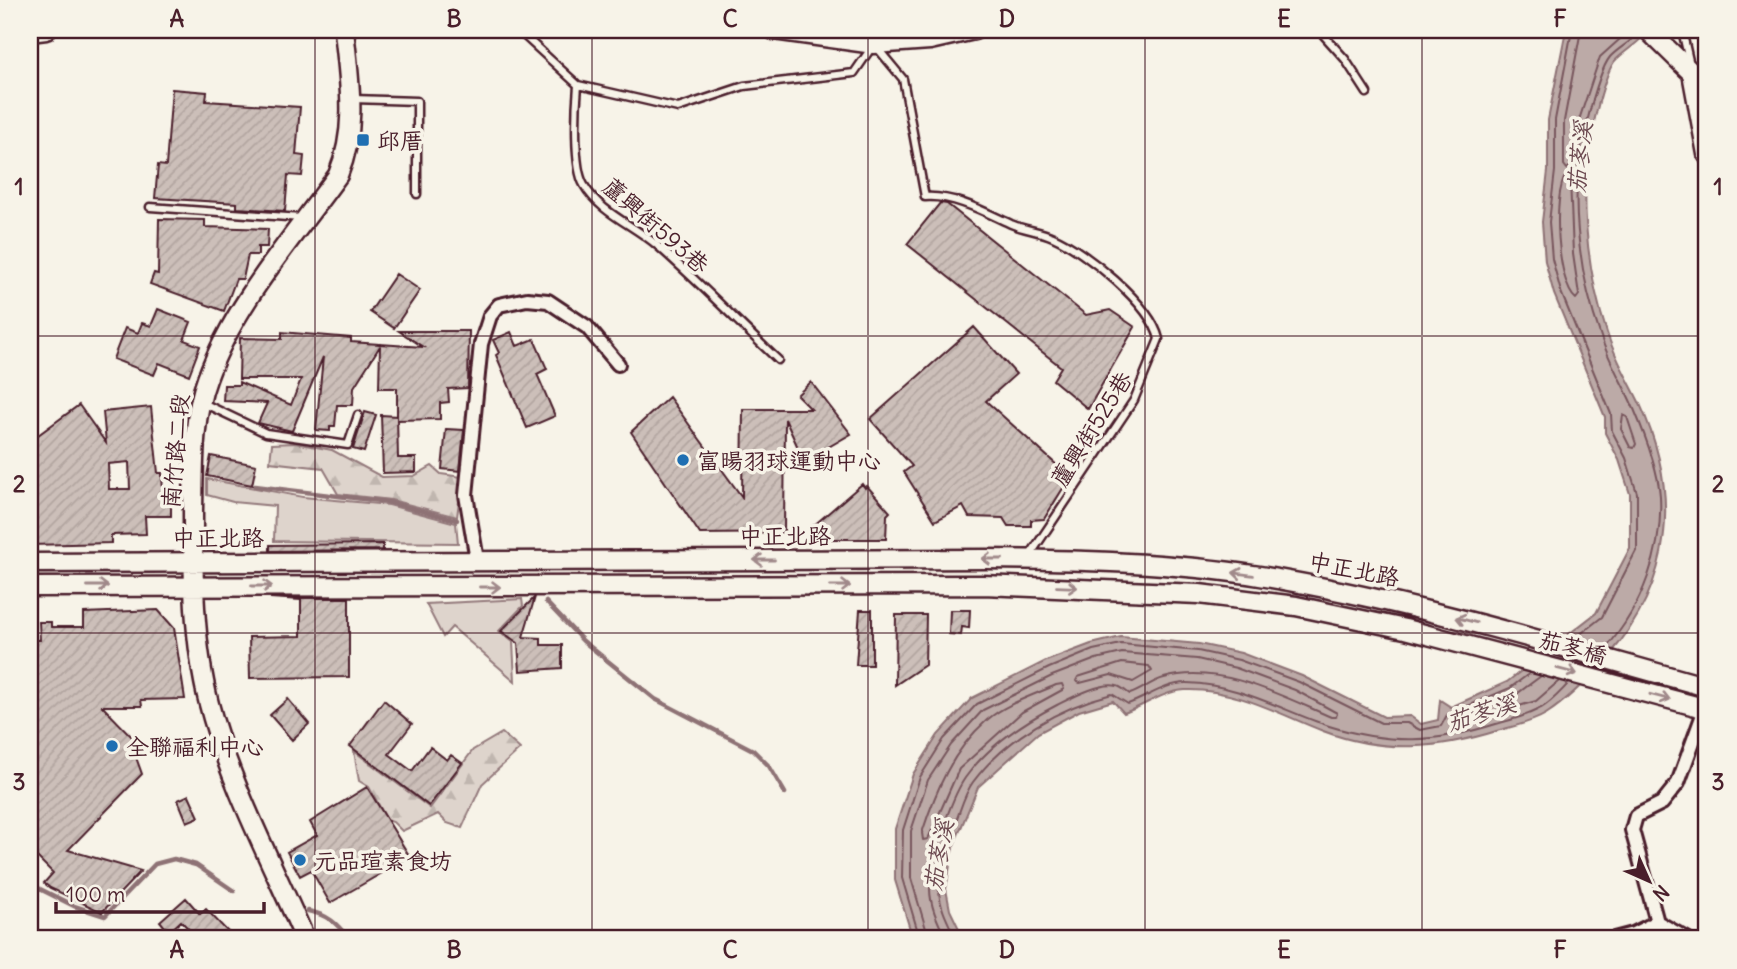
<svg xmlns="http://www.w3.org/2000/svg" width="1737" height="969" font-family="Delius,'LXGW WenKai TC',sans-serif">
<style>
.green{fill:#ded4cc;stroke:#947a7c;stroke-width:2}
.forest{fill:url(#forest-firs);stroke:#947a7c;stroke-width:2}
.water{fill:#bcaaa7;stroke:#8e7275;stroke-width:2}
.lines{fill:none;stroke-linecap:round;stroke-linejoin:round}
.shore{stroke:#78575d;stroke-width:2}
.stream{stroke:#8e7275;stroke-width:4.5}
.building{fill:url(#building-hatch);stroke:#4a1f2b;stroke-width:2;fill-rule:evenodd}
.lane-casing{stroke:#4a1f2b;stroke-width:11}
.street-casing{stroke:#4a1f2b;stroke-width:18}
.secondary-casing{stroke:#4a1f2b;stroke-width:23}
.lane{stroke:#f7f3e8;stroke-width:6}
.street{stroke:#f7f3e8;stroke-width:12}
.secondary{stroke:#f7f3e8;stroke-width:18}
.oneway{stroke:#a0898a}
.grid{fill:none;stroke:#4a1f2b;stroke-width:2;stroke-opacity:0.55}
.poi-dot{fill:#1f6fb2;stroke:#f7f3e8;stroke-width:2.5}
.labels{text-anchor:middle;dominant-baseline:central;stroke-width:7;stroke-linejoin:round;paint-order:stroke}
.poi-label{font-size:23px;fill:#4a1f2b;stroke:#f7f3e8;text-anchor:start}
.street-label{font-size:23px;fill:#4a1f2b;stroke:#f7f3e8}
.water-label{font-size:24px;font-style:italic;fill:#6c4950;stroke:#f7f3e8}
.neatline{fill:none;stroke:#4a1f2b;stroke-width:2.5}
.grid-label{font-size:23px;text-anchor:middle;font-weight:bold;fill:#4a1f2b}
</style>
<defs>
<pattern id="forest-firs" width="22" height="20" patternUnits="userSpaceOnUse" patternTransform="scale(1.75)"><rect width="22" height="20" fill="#ded4cc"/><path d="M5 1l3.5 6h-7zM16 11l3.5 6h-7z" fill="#c0b6af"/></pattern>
<pattern id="building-hatch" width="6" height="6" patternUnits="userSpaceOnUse" patternTransform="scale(1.75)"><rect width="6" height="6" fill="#ccbfb9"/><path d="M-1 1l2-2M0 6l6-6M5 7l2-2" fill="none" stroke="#b1a49f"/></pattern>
</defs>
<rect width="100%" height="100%" fill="#f7f3e8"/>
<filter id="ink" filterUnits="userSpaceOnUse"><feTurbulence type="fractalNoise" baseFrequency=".0143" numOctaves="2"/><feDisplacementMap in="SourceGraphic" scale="14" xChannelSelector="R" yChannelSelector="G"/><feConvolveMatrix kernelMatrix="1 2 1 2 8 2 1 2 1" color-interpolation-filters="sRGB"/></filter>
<g filter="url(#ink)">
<path class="green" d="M207,479L303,497L389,505L456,523L458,543L274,541L275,506L233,502L207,495Z
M522,599L523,606L499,631L513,642L515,681L452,627L443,637L426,604Z"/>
<path class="forest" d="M295,443L332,450L382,477L414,476L432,466L441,474L462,477L457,517L391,500L338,494L323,468L270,462L272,444Z
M502,733L520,749L482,784L462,828L447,823L438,814L402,831L393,822L387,820L369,787L359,781L354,751L430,808L473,750Z"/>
<path class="water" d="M1566,30H1649C1639,44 1622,52 1614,62C1602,79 1588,145 1586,167C1583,224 1589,279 1607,333C1615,358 1629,381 1640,404C1681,494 1673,582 1608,657C1591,676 1568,700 1546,714C1533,722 1515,726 1500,730C1440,749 1383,754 1323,731C1279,714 1234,688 1185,690C1164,691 1144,706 1124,713L1113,701L1079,711L1038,733L978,787L953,847L946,889L950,910L964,939H913L895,880V829L913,774L938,735L972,698L1046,661L1091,644L1121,637L1199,644L1241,653L1302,676L1384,717L1410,716L1421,724L1438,720L1440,700L1451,707L1507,682L1596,613L1630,548V494L1619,460L1605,433V417L1554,294L1545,261L1542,222L1548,171V120Z"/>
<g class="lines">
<path class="shore" d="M1572,30L1555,120V171L1549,222L1552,259L1561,292L1611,414L1612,431L1626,458L1637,493V549L1602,617L1574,639
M1581,30L1564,121V165L1567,169L1571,166L1573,138L1600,57L1630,30
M1566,175L1570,178L1573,254L1579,295L1576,299C1557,284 1552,194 1566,175Z
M1623,415L1627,417L1636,444L1634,448L1630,447L1621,429Z
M1606,648C1642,607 1663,551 1660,496C1658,468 1645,435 1634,409C1624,385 1609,362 1601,337C1578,272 1567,189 1587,122C1591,106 1600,69 1610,57C1618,48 1630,43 1638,33
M1122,663L1149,666L1152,671L1133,682L1111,675L1080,683L1076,681L1078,677Z
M1541,676L1514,696L1472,715L1471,720L1536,701L1559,681
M1056,685L1062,684L1064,689L1022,712L959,769L928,839L923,840L922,833C936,790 952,751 987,720C1005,704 1034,695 1056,685Z
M920,939L902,878L903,830L920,777L944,739L977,704L1049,668L1093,650L1121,644L1198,651L1239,660L1299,682L1381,723H1407L1420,730L1441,726L1447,715L1510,688L1530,673
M929,939L911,878V831L928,780L951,745L983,710L1052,676L1096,659L1122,653L1197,659L1236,668L1295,690L1337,713L1336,717H1331C1282,696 1219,662 1164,678C1152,681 1142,690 1130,694C1126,692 1122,687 1117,686C1100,682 1071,698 1057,705C1024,722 987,747 965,778C950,800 930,862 930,889C930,907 939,924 946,939
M956,939C949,924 939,907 939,889C939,868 947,845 954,826C960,812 964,794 973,782C1006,738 1060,707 1112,694L1128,704C1148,697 1165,683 1187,683C1239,684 1281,710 1329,726C1390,745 1436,743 1496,724C1511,720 1528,716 1541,708C1552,702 1560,692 1569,683"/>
<path class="stream" d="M255,486L388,502L457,520
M546,602L583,641L655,699L753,750L769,766L785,793
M30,884L74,906L105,916L155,864L174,859L196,865L234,891
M308,911C328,915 337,923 349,939"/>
</g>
<path class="building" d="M172,89L207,92L206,101L300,107L296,155L304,156L302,176L288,175L285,211L237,208V203L155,198L158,165L166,166Z
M940,203L947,204L1086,315L1110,310L1135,327L1088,409L1053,380L1061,367L907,244Z
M159,219L205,220V227L268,229L267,247H258V255H248L243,279H236L224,311L150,284L154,273L158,274Z
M396,274L420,290L394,328L370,312Z
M158,309L191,322L184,340L200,346L189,375L159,363L154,375L113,359L125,328L138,333L142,323L151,326Z
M974,327L1016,374L986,401L1070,477L1044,519L1031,520V526H1008L1003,518L969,517L963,506L935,521L904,472L912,466L870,419Z
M399,331H469L468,388L448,389L449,402L440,403V419L397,420V388H379L380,346L354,387L353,405H337L335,426H330V431L316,430L323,357L292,431L258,423L267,403L223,401L224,385H239V382L291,405L301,379H239L240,338L282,339V332L351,338V342L423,347Z
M511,332L517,346L534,339L547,369L537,374L555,416L527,428L496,355L499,353L493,340Z
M811,382L851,434L804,461L785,419L784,533L700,534L631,432L669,397L742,497L743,409H811L797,395Z
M79,405L106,443L103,412L151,407L158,473H162L163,494H171V516H145L146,534L111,535V543L30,545V441ZM129,462L130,489H109L108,464Z
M365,412L376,415L364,452L353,449Z
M381,415L397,416L398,458H416V472L383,473Z
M446,429L464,430L460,471L442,469Z
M211,456L256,465L252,485L207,476Z
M862,484L865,488L867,486L890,512L887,515L886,539H811L812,527Z
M383,544V550L270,551V545Z
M535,597L523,637L541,638V645H562V668L520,671L518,643L501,631Z
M270,598H349V677L250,678L249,637L301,636V600Z
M158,610L174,628L185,699L141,700L142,706H102L138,743L133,749L142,774L68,850L141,871L102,912L50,888L44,883L53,873L30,850V640H40L39,622H51V627H84V613Z
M860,610H872V665H856Z
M950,610H970L969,628L962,627L961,635L949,634Z
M896,615H926L925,665L895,685Z
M288,699L309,724L292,740L270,715Z
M384,700L412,724L389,754L412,771L430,747L447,760L451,755L462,763L429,806L350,746Z
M367,787L410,857L330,903L311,870L300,876L287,852L317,835L310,822Z
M189,795L199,817L187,822L178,800Z
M186,898L200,914L206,909L228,932L220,939H198L181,921L169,932L160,921Z"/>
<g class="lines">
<g class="lane-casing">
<path id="lane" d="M518,30L578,85L678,108L744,86L854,73L874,44L903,79L925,197C955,195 985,212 1011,224C1025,230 1040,231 1053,237C1085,251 1151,304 1159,339L1134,400L1030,555
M1319,30L1345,59L1367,93
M1682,30L1690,65
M1694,72L1707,55
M578,85C576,107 573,167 584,185C600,213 634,225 658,246C699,282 738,322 778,360
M353,99L417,101V194
M150,207L301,218
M203,403L266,433L348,445L358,415"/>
</g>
<g class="street-casing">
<path id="street" d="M477,560L466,495L481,344L490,316L499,305L527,299L548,301L587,327L618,364
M1614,939L1633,934L1657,922
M1687,939L1657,922L1632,830L1636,816L1662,803L1678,783L1705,709"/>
</g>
<g class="secondary-casing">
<path id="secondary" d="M774,30L874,44L930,40L974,30
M1648,30L1692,73L1707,154
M30,32L46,30
M30,563L986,559C1077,560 1170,562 1260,576C1412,601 1559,646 1707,687
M30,587L983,585L1199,594L1296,606L1405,629L1707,709
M305,939C273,865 229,782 209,704C193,641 193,575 193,510C194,468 192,419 207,379C234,304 292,239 338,175C358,127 349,80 344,30"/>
</g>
<use href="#lane" class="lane"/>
<use href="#street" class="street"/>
<use href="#secondary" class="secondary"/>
</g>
<defs><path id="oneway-shaft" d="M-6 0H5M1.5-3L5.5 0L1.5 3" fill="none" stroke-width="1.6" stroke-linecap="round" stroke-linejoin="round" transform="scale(1.75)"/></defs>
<g class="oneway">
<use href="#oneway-shaft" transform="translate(992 559) rotate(-180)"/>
<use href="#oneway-shaft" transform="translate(764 560) rotate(-180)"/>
<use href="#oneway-shaft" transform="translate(1243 574) rotate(-172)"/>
<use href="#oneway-shaft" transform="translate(98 586)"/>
<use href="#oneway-shaft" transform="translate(262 586)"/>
<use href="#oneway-shaft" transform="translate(840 586)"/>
<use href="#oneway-shaft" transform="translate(490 587)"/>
<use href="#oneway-shaft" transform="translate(1067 587) rotate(2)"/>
<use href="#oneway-shaft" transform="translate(1466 620) rotate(-166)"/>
<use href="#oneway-shaft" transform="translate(1567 671) rotate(15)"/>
<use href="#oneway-shaft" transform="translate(1660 697) rotate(15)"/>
</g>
</g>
<path class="grid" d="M315,30V939M592,30V939M868,30V939M1145,30V939M1422,30V939M30,336H1707M30,633H1707"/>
<g class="poi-dot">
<rect x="356" y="133" width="14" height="14" rx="3.5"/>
<circle cx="683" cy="460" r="7"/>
<circle cx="112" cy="746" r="7"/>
<circle cx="300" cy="860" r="7"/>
</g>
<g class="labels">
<g class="poi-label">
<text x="377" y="140">邱厝</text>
<text x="697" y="460">富暘羽球運動中心</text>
<text x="126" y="746">全聯福利中心</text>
<text x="314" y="860">元品瑄素食坊</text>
</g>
<g class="street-label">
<text transform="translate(656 225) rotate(41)">蘆興街593巷</text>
<text transform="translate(1091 429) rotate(-58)">蘆興街525巷</text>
<text transform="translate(175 451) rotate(-85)">南竹路二段</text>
<text x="785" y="535">中正北路</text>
<text x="218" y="537">中正北路</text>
<text transform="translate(1354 569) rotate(11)">中正北路</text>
<text transform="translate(1573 647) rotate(15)">茄苳橋</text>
</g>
<g class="water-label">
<text transform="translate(1579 157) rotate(-84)">茄苳溪</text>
<text transform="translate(1481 712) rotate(-17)">茄苳溪</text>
<text transform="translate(938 855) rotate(-80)">茄苳溪</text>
</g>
</g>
<rect width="1737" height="969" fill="none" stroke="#f7f3e8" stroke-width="77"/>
<g transform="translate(1649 881) rotate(135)" stroke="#f7f3e8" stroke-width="5" paint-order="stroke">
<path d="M0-5L12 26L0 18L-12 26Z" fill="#4a1f2b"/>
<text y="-10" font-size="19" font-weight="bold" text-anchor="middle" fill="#4a1f2b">N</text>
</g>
<path d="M56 902v10h208v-10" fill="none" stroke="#4a1f2b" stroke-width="3.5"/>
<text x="66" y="902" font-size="21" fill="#4a1f2b" stroke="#f7f3e8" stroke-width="5" paint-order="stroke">100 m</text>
<rect x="38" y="38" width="1660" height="892" class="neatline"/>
<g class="grid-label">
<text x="177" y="27">A</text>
<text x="454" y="27">B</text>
<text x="730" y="27">C</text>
<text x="1007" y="27">D</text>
<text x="1284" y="27">E</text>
<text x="1560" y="27">F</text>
<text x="19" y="195">1</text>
<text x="1718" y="195">1</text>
<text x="19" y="492">2</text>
<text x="1718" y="492">2</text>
<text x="19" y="790">3</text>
<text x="1718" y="790">3</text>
<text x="177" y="958">A</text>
<text x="454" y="958">B</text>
<text x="730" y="958">C</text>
<text x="1007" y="958">D</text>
<text x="1284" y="958">E</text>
<text x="1560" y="958">F</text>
</g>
</svg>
